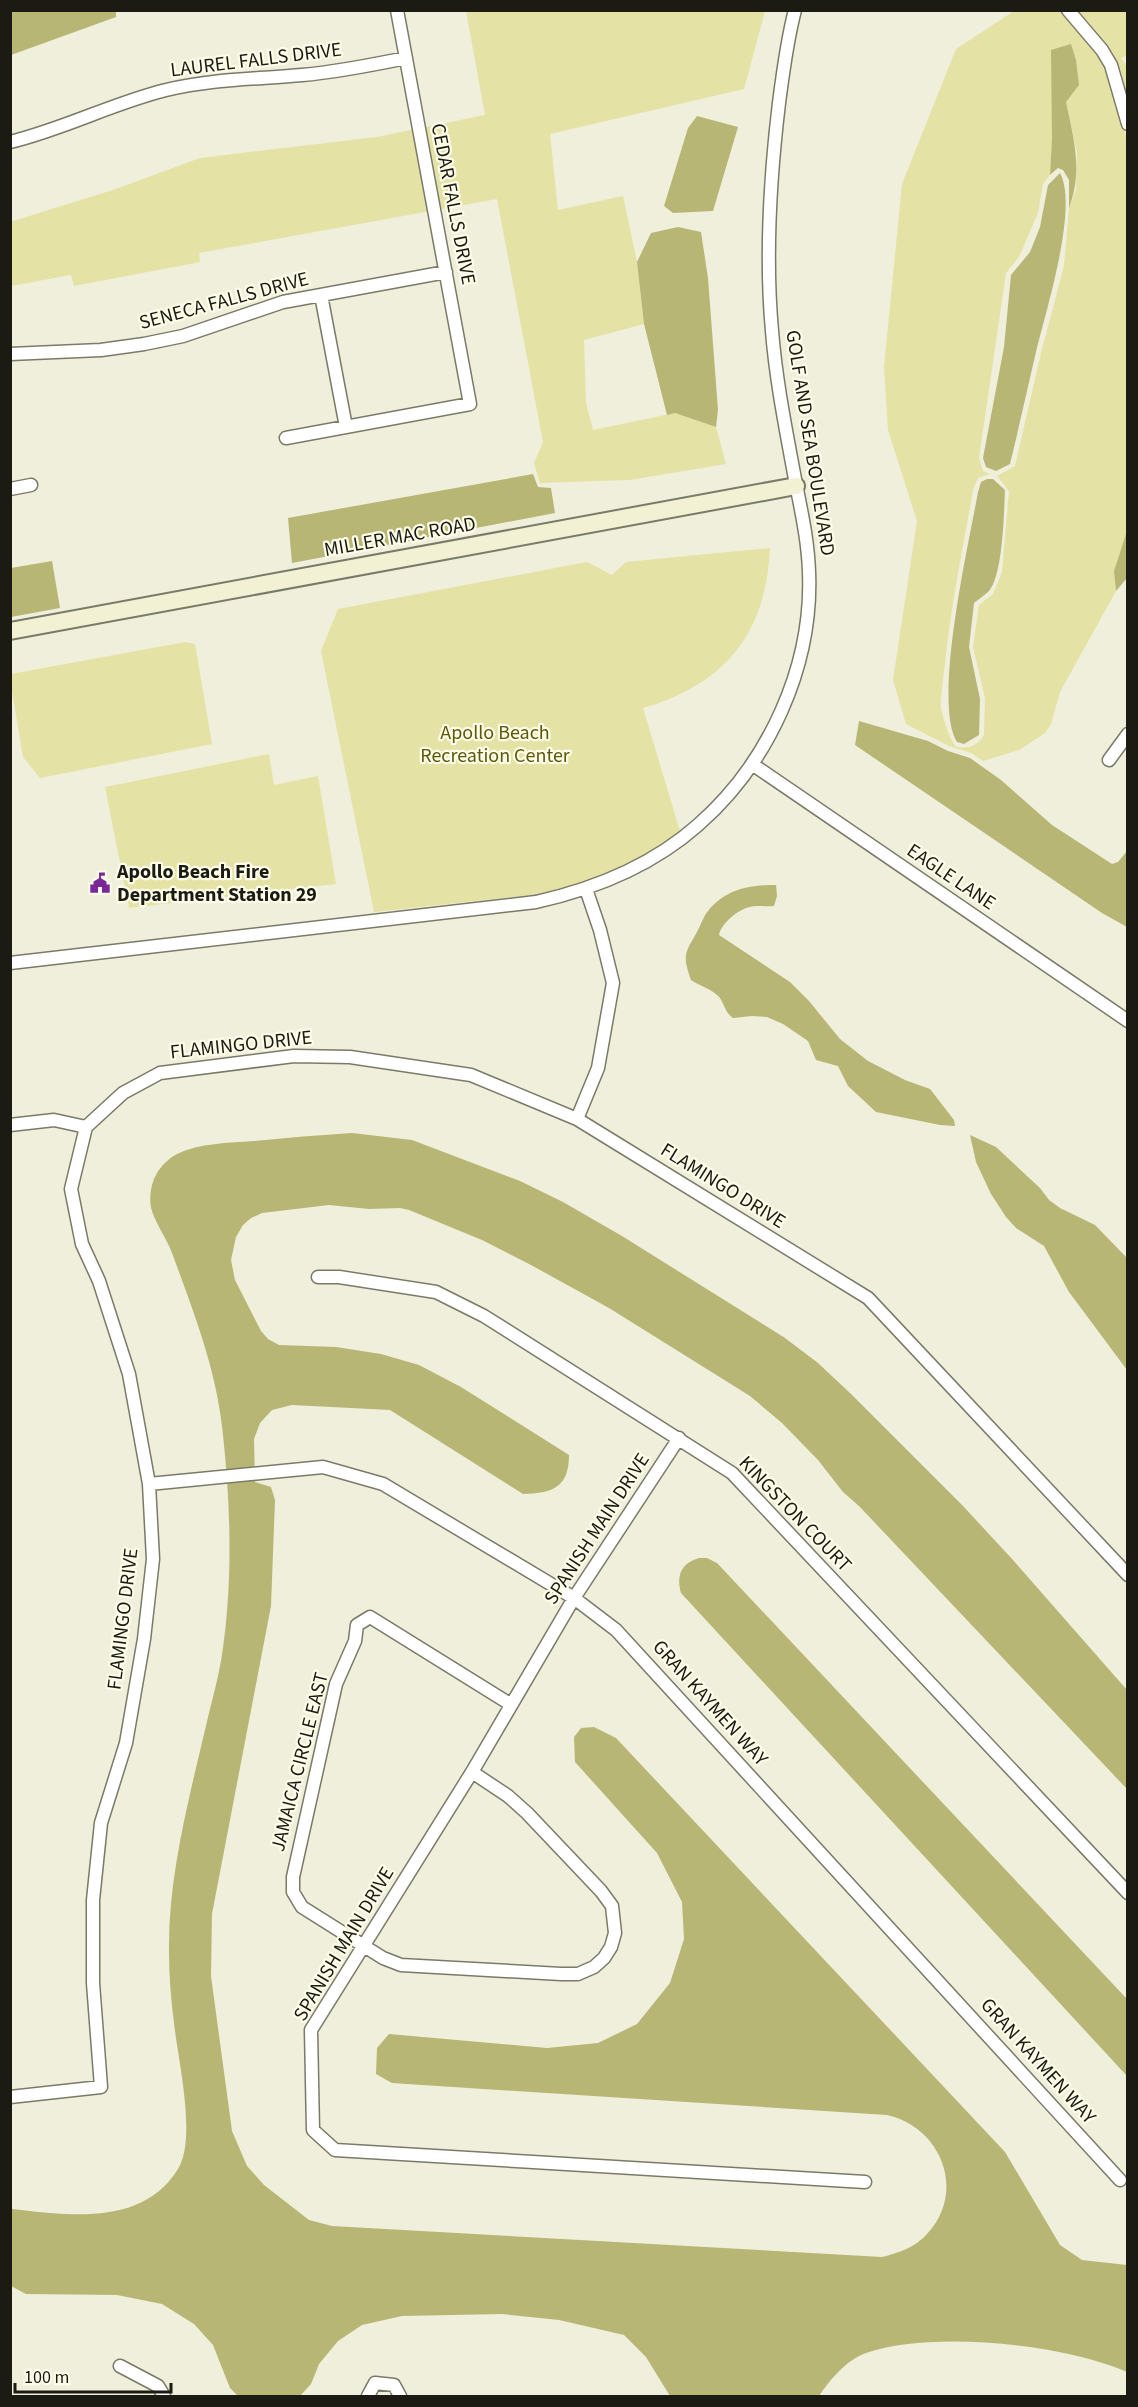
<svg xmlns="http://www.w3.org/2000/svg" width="1138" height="2407" font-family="'Source Sans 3',sans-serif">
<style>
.green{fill:#e4e2a5;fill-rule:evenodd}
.water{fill:#b8b675}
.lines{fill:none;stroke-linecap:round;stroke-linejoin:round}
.street-casing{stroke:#7a7a69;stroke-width:15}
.secondary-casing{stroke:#7a7a69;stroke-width:20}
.street{stroke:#fff;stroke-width:12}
.secondary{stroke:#f2f1d3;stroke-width:16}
.labels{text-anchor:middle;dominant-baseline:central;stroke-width:4.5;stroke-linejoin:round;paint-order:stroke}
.street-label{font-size:20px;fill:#1b1b14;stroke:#fcfce8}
.park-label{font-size:20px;fill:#5d590b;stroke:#fcfce8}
.poi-label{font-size:20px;font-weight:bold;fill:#1b1b14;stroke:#fcfce8;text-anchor:start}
</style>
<rect width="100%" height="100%" fill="#efefdb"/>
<path class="green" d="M466,11H765L744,89L550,134L558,210L623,196L637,262L644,324L584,340L586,403L593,430L675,413L716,427L726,464L629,480L540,483L534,463L543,442L497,199L199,253L200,262L74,286L71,275L11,286L10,222L116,189L200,158L377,137L485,115Z
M1014,11H1061C1075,29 1094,45 1105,66C1117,88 1117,115 1127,138L1128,531L1115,571L1116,591L1060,692L1051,724L1045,733L1019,750L983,761L971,753L949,746L906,724L893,680L917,521L888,430L884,367L902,184L956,49ZM1076,60L1066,102L1077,153L1076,190L1069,208L1064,266L1041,353L1015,466L997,476L1009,491L1002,572L993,594L979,605L973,647L985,698L984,735C978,746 966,750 955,746C949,737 943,719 941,708C940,699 944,673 945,663C951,605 963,548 973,490L978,478L990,474L983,471L979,458L1006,273L1019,257L1038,213L1043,184L1050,175L1052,138Z
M1075,11H1127V56L1121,58L1127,66V102L1115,61Z
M770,548C766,634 725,684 643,708L682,838L586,889L374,912L321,651L338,609L587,562L612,575L626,562Z
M185,642L195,644L212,744L40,778L23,757L11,685V674Z
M269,754L274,785L318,776L336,884L129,908L105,787Z"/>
<path class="water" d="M11,10L116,11V17L11,55Z
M1071,44L1076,60L1079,85L1066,102C1074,140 1083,171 1069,208V180L1063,170L1058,168L1050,175L1052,138L1051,50Z
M697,116L738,127L713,211L673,213L664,206L688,128Z
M1060,173C1079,207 1045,314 1036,352C1027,390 1019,427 1010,464L996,471L986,467L983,458L1004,347L1011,275L1030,252L1040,227L1048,185Z
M678,227L701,232L708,278L718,410L716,427L675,413L667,415L644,324L637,262L651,233Z
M533,474L538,487L551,488L555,513L292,563L288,518Z
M987,479H993L1005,490C1004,512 1003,575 989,591C985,595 979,599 974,603L969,647L980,699L979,735L964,744L957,742C932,702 969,543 978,492L981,482Z
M1127,531V578L1116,591L1114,571Z
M52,561L60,608L11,617V568Z
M859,721L928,741L948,751L970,758L1001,780L1052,825L1112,864L1118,862L1127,851V927L1102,913L855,745Z
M776,885L777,896L774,906C766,907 757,905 750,907C738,909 721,924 719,935L790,982L809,1001L840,1039L868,1061L905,1080L930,1089L954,1120L955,1126L940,1125L876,1112L848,1086L838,1066L816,1060L808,1041L783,1024L767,1017L752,1016L733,1018C725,1012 725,1006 720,998C714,990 700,986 691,980C682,955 685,953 697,932C701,925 703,917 708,911C726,889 749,885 776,885Z
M352,1133L412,1140L520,1181L563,1202L622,1236L785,1338L818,1363L850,1393L963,1506L1013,1560L1127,1690V1789L859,1506L843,1492L818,1460L782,1423L750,1396L609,1308L531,1265L482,1240L409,1210L400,1208L369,1209L329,1205L262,1213L251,1218L243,1225L236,1237L231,1260L235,1280L261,1331L268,1339L279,1345L336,1347L381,1354L419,1365L461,1387L569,1455C569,1488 552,1493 523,1494L390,1410L292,1405L272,1410L260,1423L254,1439L255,1482L271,1487L275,1500L271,1606L212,1914L211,1976L232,2131L247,2166L264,2185L309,2220L332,2226L882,2257C898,2253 916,2247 927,2234C967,2191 941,2127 887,2115L392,2083L376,2074L377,2048L389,2034L547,2048L598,2043L637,2024L670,1983L684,1939L682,1902L657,1853L575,1762L574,1737L581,1728L594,1727L616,1738L1005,2152L1060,2245L1082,2260L1127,2265V2372C1064,2344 932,2330 866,2353C846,2360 830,2380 819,2396H670L646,2357L624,2335L559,2320L502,2314L402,2316L362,2325L338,2341L319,2364L311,2384L300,2396H238L230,2388L213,2345L194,2324L162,2304L117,2295L26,2294L11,2286V2209C69,2215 142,2227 178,2169C197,2138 178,2060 174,2023C171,2000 169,1976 169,1952C168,1878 188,1802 205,1730C210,1707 217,1684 221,1661C233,1587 231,1510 223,1435C217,1371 194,1313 172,1253C166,1237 155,1223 151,1208C149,1197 151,1183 157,1173C161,1166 169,1158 177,1154C200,1143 228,1143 253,1141C286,1138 319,1135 352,1133Z
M970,1135L996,1147L1040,1188L1049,1200L1060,1208L1095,1225L1127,1258V1370L1069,1292L1044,1246L1016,1228L1006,1217L991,1194L976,1162Z
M699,1558H707L717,1563L1127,1999V2076L681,1593C676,1576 681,1563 699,1558Z"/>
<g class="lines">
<g class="street-casing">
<path id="street" d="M1068,10L1102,50L1111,65L1128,124
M10,142C64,129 113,103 166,90C211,79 257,79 302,75C337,72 372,65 406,58
M321,295L346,427
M10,354L101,350L144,344L183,336L283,302L446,272
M286,438L470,404L397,10
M10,489L31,485
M1109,760L1128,734
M752,764L1128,1021
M10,963L536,902C594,889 653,865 698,825C769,763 813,666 809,572C808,540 801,510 795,479C786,430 776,381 772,331C765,255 770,178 779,103C783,72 787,40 795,10
M577,1119L598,1068L613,983L600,930L586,889
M10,1125L54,1120L86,1127
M318,1277H339L436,1292L484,1316L732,1473L1128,1893
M679,1438L574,1598L472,1772L311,2030L313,2130L335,2150L865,2182
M149,1484L323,1467L383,1484L574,1598L616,1630L1120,2180
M472,1772L508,1796L527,1813L601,1891L612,1906L615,1933L611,1947L604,1958L594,1967L578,1974H561L401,1965L383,1958L302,1907L293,1892V1877L336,1684L355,1641L357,1625L370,1617L510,1704
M10,2097L101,2087L93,1983V1900L101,1823L126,1743L144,1639L153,1559L149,1484L129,1374L99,1281L82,1244L71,1189L86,1127L123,1093L160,1073L294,1056L350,1057L471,1075L577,1119L868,1298L1128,1575
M120,2366L158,2386L164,2396
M368,2396L375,2383L394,2385L400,2396"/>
</g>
<g class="secondary-casing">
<path id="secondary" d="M10,631L796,486"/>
</g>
<use href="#street" class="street"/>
<use href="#secondary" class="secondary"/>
</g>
<defs>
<g id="civic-bare" transform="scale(1.62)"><path d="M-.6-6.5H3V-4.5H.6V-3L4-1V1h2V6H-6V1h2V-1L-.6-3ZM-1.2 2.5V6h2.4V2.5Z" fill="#7b2796" stroke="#fcfce8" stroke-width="2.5" paint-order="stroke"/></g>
</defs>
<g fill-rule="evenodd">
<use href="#civic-bare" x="100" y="883"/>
</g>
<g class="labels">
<g class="street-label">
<text transform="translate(256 60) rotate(-7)">LAUREL FALLS DRIVE</text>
<text transform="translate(453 204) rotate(79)">CEDAR FALLS DRIVE</text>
<text transform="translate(224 301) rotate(-15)">SENECA FALLS DRIVE</text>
<text transform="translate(810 443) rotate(81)">GOLF AND SEA BOULEVARD</text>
<text transform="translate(400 537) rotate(-10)">MILLER MAC ROAD</text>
<text transform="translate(951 877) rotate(34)">EAGLE LANE</text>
<text transform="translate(241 1045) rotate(-6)">FLAMINGO DRIVE</text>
<text transform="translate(723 1186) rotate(32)">FLAMINGO DRIVE</text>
<text transform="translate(795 1514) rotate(46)">KINGSTON COURT</text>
<text transform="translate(597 1529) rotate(-57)">SPANISH MAIN DRIVE</text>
<text transform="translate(123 1619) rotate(-83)">FLAMINGO DRIVE</text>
<text transform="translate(710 1703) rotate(48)">GRAN KAYMEN WAY</text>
<text transform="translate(300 1762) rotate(-76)">JAMAICA CIRCLE EAST</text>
<text transform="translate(344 1944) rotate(-59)">SPANISH MAIN DRIVE</text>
<text transform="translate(1038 2061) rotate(48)">GRAN KAYMEN WAY</text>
</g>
<g class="park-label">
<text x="495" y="733">Apollo Beach<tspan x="495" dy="23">Recreation Center</tspan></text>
</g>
<g class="poi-label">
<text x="117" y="872">Apollo Beach Fire<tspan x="117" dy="23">Department Station 29</tspan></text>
</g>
</g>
<rect width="1138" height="2407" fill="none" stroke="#1b1b14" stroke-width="24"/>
<path d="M15 2383v9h156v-9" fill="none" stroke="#1b1b14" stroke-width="3"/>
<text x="24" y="2383" font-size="18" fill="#1b1b14" stroke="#fcfce8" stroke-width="4.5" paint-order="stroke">100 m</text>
</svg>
